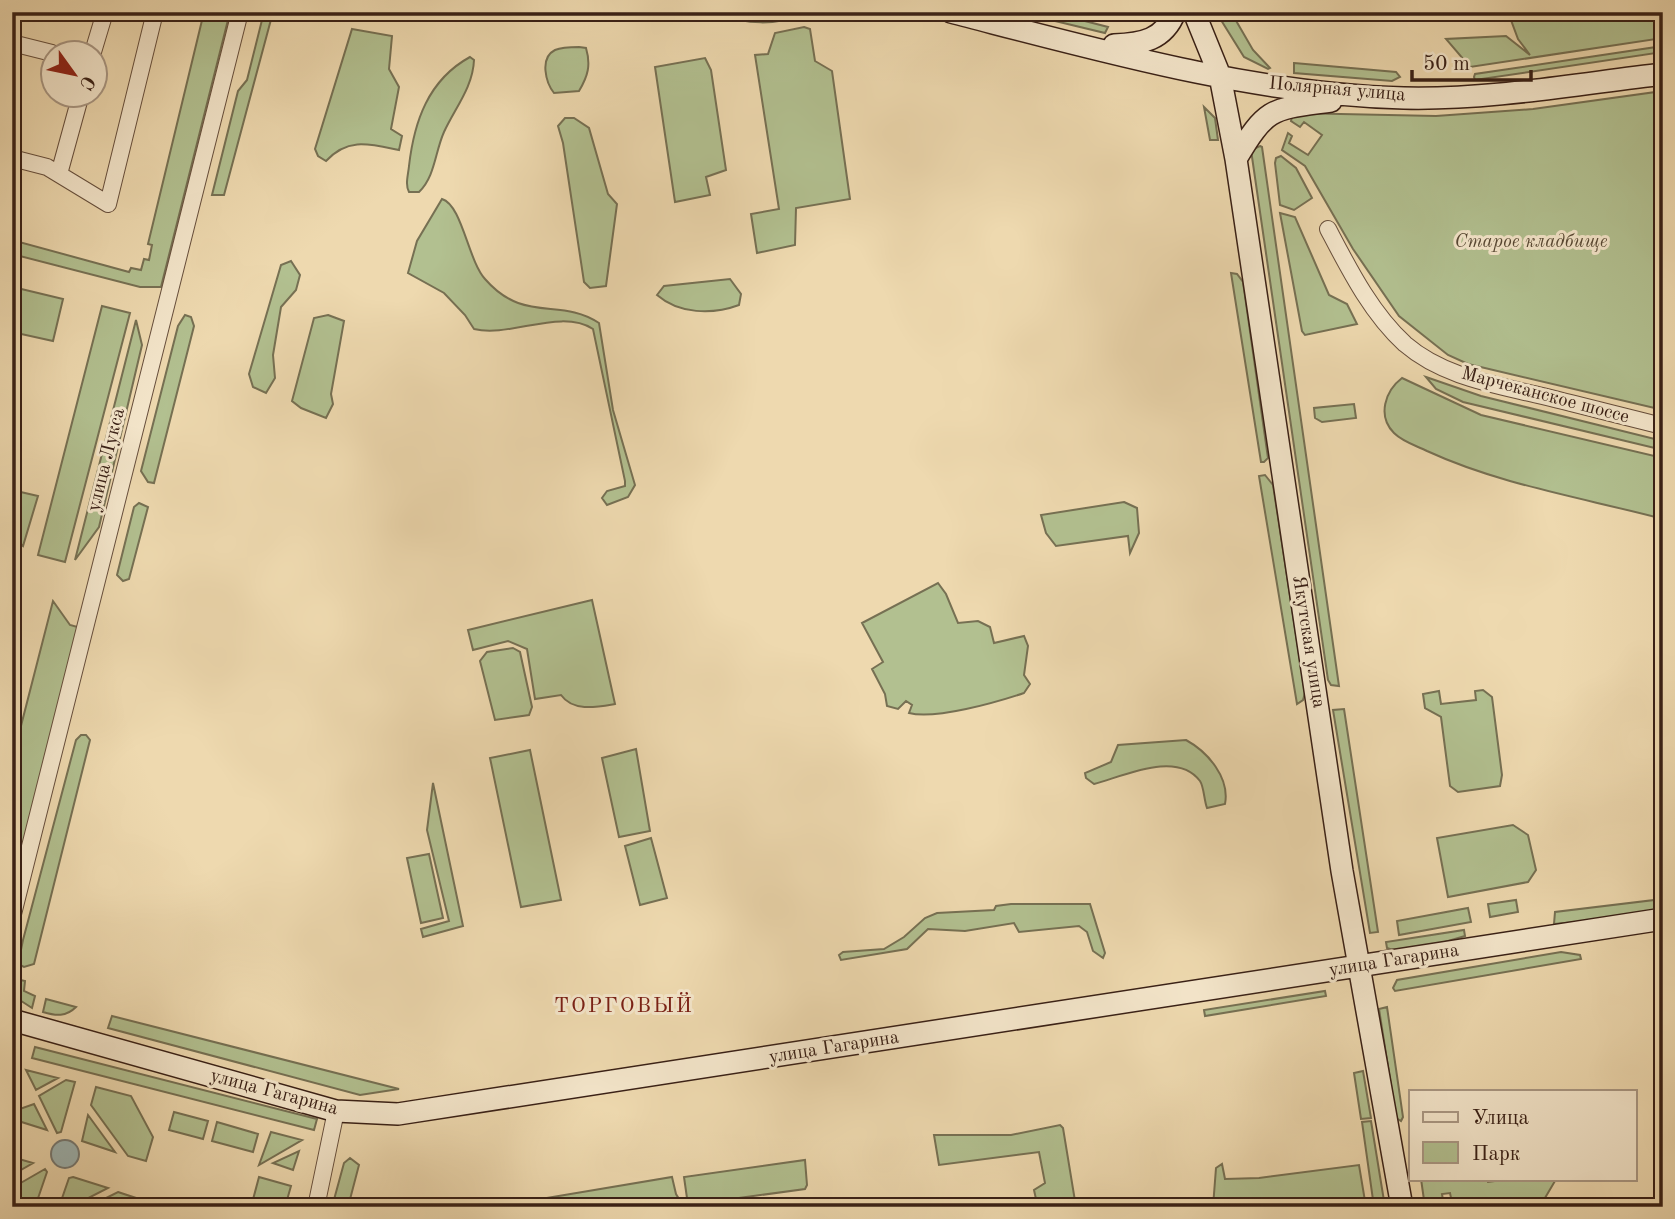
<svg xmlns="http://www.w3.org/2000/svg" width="1675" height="1219" font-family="'Old Standard TT',serif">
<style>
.green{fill:#b2c090;stroke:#767053;stroke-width:2}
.water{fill:#9eb7b6;stroke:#767b76;stroke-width:2}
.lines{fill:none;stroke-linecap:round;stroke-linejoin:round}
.street-casing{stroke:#664e3c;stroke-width:18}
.secondary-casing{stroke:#392016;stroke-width:24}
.street{stroke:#f4e6cb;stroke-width:16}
.secondary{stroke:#f4e6cb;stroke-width:21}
.labels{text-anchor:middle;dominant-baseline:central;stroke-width:6;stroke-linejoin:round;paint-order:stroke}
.street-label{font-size:19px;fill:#392016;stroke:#f4e6cb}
.park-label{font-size:19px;font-style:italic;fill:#574834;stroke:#f4e6cb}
.neighbourhood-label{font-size:21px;letter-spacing:2px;fill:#7a1f14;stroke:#f4e6cb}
</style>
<rect width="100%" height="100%" fill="#eed9af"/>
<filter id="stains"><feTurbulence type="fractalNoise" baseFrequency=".00286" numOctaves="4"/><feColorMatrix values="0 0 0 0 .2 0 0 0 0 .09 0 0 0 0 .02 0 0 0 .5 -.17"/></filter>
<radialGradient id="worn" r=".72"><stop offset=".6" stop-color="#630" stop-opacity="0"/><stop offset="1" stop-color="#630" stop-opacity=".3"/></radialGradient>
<path class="green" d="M204,12H230L161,287H140L12,254V240L129,272L131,268L141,270L144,259L149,260L152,245L148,244Z
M264,12H273L224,195H212L238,91L247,80Z
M717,12H806L807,14C775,25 747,26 717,12Z
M1030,12H1050L1108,27L1105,33L1030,15Z
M1216,12H1231L1253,50L1270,68L1268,69L1244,57Z
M1508,12H1663V38L1470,67L1446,39L1506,36L1530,55L1518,39Z
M804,27L810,29L815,61L832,71L850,199L796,208L795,245L757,253L751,214L779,209L755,55L768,54L775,33Z
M352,29L392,36L389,69L399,87L391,129L402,136L399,150C370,144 348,137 326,161L318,156L315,149Z
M1663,46V52L1475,80L1474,77L1475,74Z
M579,47L586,48C591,65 588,76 579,91L554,93C546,83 539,58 555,50C562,47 572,47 579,47Z
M470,57L474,60C473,87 455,108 444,132C435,152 435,177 419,192H409C405,184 408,176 409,166C414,122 428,80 470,57Z
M705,58L711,70L726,170L706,177L710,195L675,202L655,67Z
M1294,63L1396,72L1400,77L1392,81L1294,73Z
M1663,91V410L1468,364L1448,355L1399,316L1353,249L1305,166L1282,150L1288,133L1292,136L1289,143L1308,155L1322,135L1304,122L1300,127L1291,121L1293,113L1436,116L1533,109Z
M1204,107L1215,118L1218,140H1210Z
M565,118H574L589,128L608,194L617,204L606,286L590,288L584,282L563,143L558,126Z
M1260,146L1262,147L1339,686L1331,685L1328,680L1251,150Z
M1281,156L1296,168L1312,198L1294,210L1280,205L1275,163L1276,158Z
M442,199C462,205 468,260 485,279C524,324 560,297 599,323L613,410L635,485L628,497L607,505L602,498L607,491L625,486V481L593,329C560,308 510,338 474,329L465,315L444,293L408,273L417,241Z
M1280,213L1295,217L1329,295L1347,304L1357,324L1305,335L1302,331Z
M291,261L300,275L296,290L281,307L273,355L275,378L266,393L253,387L249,374L281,265Z
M1231,273L1237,274L1243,282L1268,458L1264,462H1261Z
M730,279L741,294L739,305C712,315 679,314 657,295L664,286Z
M13,287L63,299L53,341L12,332Z
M102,306L130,313L65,562L38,555Z
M185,315L191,317L194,326L154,483L148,482L141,471L178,326Z
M328,315L344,321L331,394L333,404L326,418L301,408L292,401L314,318Z
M136,320L142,345L99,527L75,560Z
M1426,377L1481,396L1663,441V450L1463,402L1436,389Z
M1402,378L1481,415L1663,458V519C1584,498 1501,485 1427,451C1417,446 1403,442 1394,433C1377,416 1385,391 1402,378Z
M1354,404L1356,418L1322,422L1315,418L1314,408Z
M1265,475L1273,485L1305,693L1303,700L1297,704L1259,476Z
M12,490L38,496L23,546L12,538Z
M1124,502L1137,508L1139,533L1130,553L1128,536L1056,546L1046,533L1041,515Z
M139,503L148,507L129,579L123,581L117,575L134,507Z
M938,583L946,594L958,623L978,621L990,627L994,643L1024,636L1028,646L1024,675L1030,684L1024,693C997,702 935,720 909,713L912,705L906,701L898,709L887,706L885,694L872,669L883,662L862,623Z
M592,600L615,704C597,707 573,712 561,695L535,699L527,649L508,641L473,650L468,630Z
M53,601L70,625L81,628L12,888V761Z
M513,648L520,652L532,707L529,715L495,720L480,661L487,652Z
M1483,690L1492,697L1502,775L1500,786L1458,792L1450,786L1441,717L1425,708L1423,694L1439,691L1441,704L1476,700L1475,691Z
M1344,709L1378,932L1370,933L1333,710Z
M81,735H86L90,740L34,964L24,967L18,964L23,940L76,740Z
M1186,740C1208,752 1230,778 1225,804L1207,808C1204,800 1204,787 1200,781C1177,750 1124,776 1094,784L1086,778L1085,773L1111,762L1118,745Z
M636,749L650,831L619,837L602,758Z
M530,750L561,900L521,907L490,758Z
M433,783L463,926L423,937L421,929L449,921L427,830Z
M1513,825L1528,835L1536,870L1528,882L1448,897L1437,838Z
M651,838L667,898L640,905L625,846Z
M429,854L443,918L421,923L407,858Z
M1663,899V914L1554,924L1555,912Z
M1516,900L1518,912L1490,917L1488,904Z
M1011,904H1090L1105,953L1103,958L1093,951L1087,932L1079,926L1019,932L1014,923L965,931L928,929L907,949L841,960L839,955L843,952L884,949L904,937L925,918L937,913L994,910L996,906Z
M1468,908L1471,922L1399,935L1397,921Z
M1464,930L1465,936C1450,941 1400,955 1387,948L1386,942Z
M1561,952L1580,955L1581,959L1395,991L1393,988L1397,980Z
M12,978L25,981L24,991L35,996L32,1008L12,995Z
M1325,991L1326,996L1205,1016L1204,1010Z
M46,999L76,1007C66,1017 56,1016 43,1012Z
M1387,1007L1403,1117L1401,1121L1396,1118L1379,1009Z
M112,1016L399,1089L360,1095L108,1028Z
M35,1047L317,1119L314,1130L32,1058Z
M26,1070L58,1078L36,1090Z
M1363,1071L1371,1118L1361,1119L1354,1073Z
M66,1080L75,1082L61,1132L57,1133L39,1096Z
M96,1087L131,1096L153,1137L146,1161L128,1156L91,1105Z
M34,1104L47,1130L12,1119L14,1111Z
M174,1112L208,1121L203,1139L169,1130Z
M88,1115L115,1152L82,1141Z
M1371,1121L1385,1207H1374L1362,1122Z
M217,1122L258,1134L253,1152L212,1141Z
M1060,1125L1063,1128L1076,1207H1051L1036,1199L1034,1190L1045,1183L1039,1152L939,1165L934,1135H1011Z
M271,1132L302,1140L259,1165Z
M299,1151L293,1170L273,1163Z
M12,1157L33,1163L12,1175Z
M350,1158L359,1165L348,1207H332L344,1163Z
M805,1160L807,1185L805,1189L688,1205L684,1177Z
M1222,1164L1225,1179L1259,1178L1359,1165L1366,1207H1213L1216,1168Z
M45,1169L47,1172L35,1207H12V1188Z
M73,1177L108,1188L71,1207H59L69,1178Z
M259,1177L291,1186L285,1207H251Z
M672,1177L676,1194L684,1207H493Z
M1421,1179H1487L1488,1182L1510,1179L1555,1181L1542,1203L1509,1207H1453L1450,1193L1442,1194L1444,1207H1425Z
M118,1192L136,1198L133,1207H88Z"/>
<path class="water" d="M51 1154a14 14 0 1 1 28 0a14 14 0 1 1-28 0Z"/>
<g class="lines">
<g class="street-casing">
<path id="street" d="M12,43L52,53
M93,52L105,12
M12,158L47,167L108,204L155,12
M59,174L81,94
M1328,229C1349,269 1371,313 1405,344C1442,376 1492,384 1538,395C1580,405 1621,416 1663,426
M12,918L240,12
M316,1207L336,1111"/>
</g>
<g class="secondary-casing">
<path id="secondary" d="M951,12C1098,50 1252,94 1404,98C1490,100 1577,84 1663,74
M1194,12L1220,76L1236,159L1342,871L1402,1207
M1114,45C1142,44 1164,40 1175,12
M1236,159C1267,106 1273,109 1331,101
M12,1020L336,1111L398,1114L1663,919"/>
</g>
<use href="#street" class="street"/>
<use href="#secondary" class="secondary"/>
</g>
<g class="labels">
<g class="street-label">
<text transform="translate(1337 90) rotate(5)">Полярная улица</text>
<text transform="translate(1545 396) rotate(15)">Марчеканское шоссе</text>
<text transform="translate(107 460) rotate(-76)">улица Лукса</text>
<text transform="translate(1308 642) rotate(81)">Якутская улица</text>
<text transform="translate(1394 961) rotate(-9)">улица Гагарина</text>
<text transform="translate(834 1048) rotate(-9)">улица Гагарина</text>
<text transform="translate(274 1093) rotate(15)">улица Гагарина</text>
</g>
<g class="park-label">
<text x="1531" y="242">Старое кладбище</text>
</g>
<g class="neighbourhood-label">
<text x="624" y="1006">ТОРГОВЫЙ</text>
</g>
</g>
<rect width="1675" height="1219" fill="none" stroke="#eed9af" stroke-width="42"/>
<rect x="14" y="14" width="1647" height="1191" fill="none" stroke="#392016" stroke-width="3.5"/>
<rect x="21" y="21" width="1633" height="1177" fill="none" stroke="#392016" stroke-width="2"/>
<rect x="1409" y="1090" width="228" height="91" fill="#f4e6cb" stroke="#a99783" stroke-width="2"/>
<rect x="1423" y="1112" width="35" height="10" fill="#f4e6cb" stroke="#a99783" stroke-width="2"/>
<text x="1472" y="1124" font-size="21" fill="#392016">Улица</text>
<rect x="1423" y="1142" width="35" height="21" fill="#b2c090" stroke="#a99783" stroke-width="2"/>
<text x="1472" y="1160" font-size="21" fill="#392016">Парк</text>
<g transform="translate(74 74) rotate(123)"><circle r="33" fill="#f4e6cb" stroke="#a99783" stroke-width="2"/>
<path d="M0-5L12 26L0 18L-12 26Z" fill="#8f2418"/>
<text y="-10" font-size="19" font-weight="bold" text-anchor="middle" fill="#392016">С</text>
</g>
<path d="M1412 70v10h119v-10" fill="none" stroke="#392016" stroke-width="3.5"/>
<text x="1423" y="70" font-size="21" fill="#392016" stroke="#f4e6cb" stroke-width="5" paint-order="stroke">50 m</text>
<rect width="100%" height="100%" filter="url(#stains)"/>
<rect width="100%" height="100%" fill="url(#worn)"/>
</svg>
